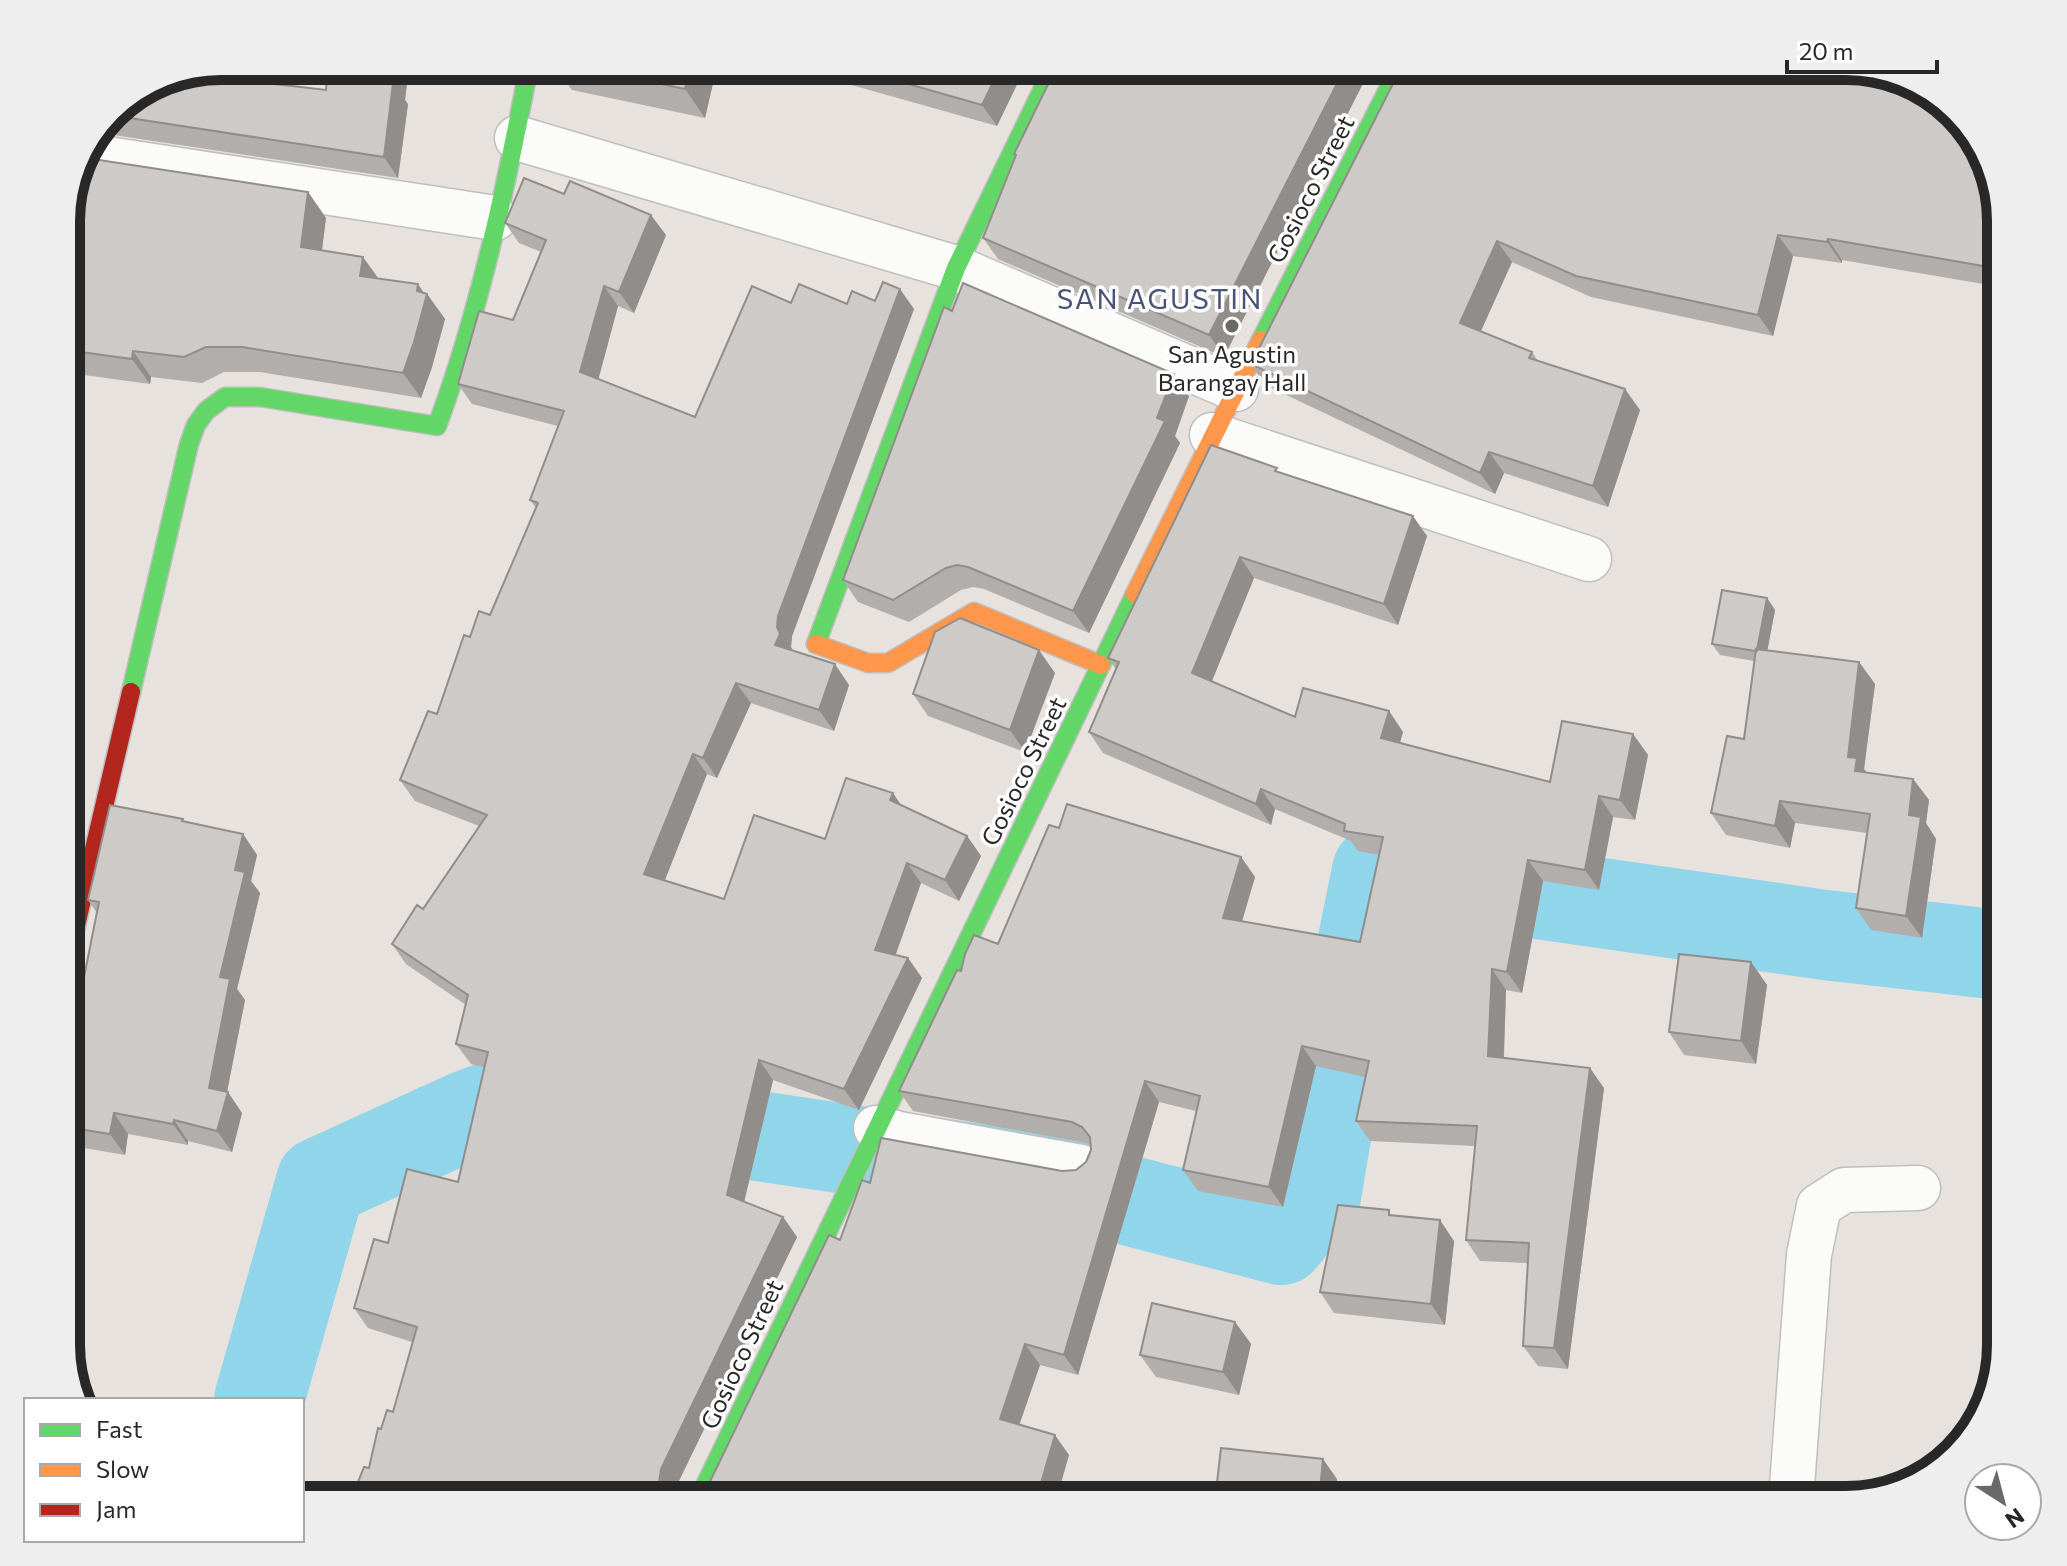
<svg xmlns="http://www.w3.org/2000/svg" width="2067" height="1566" font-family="Commissioner,sans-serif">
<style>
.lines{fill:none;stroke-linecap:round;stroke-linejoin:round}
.river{stroke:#90d5e9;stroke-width:90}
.street-casing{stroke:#c0bebf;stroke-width:47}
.fast-casing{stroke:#c0bebf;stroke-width:21}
.slow-casing{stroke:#c0bebf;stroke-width:21}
.jam-casing{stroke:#c0bebf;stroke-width:21}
.street{stroke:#fbfbfa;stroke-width:44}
.fast{stroke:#63d668;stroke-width:18}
.slow{stroke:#ff974d;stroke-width:18}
.jam{stroke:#b3261e;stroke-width:18}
.wall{fill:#b1aeab}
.shaded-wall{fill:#908d8b}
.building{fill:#cecac7;stroke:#908d8b;stroke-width:2}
.poi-dot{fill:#6b6967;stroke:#fff;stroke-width:3}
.labels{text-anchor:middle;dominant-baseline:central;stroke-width:7;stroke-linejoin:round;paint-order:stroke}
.street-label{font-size:24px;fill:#282828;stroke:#fff}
.poi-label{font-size:24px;fill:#282828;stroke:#fff}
.quarter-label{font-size:28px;letter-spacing:2px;fill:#495378;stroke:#fff}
.rim{fill:none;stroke:#282828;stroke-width:10}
</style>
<rect width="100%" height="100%" fill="#e7e2dd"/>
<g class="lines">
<path class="river" d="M259,1400L321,1182L468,1115L525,1094L698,1127L1046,1179L1281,1240L1316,1196L1338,1064L1377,871L1825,935L2001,955"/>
<g class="street-casing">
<path id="street" d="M517,138L956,268L1236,389
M81,155L495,218
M1212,435L1589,559
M876,1128L904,1135L1081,1167
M1791,1500L1809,1255L1819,1206L1844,1190L1918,1188"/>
</g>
<g class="fast-casing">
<path id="fast" d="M1261,340L1400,66
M816,644L956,268L1054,66
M131,692L189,444L196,425L206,411L225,397H260L437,426C480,310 506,187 529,66
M698,1500L1135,594"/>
</g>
<g class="slow-casing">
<path id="slow" d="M1135,594L1261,340
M816,644L868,663H888L974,612L1101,665"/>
</g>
<g class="jam-casing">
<path id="jam" d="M66,968L131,692"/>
</g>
<use href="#street" class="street"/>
<use href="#fast" class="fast"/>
<use href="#slow" class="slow"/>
<use href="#jam" class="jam"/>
</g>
<path class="wall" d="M221,66H258L257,82L326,90L328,66H409L405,100L408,104L398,178L107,134L103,128L101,127L118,105Z
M555,66H717L705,118L572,90Z
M835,66H1026L997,126L848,84Z
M1057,66L1224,357L998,259L983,238L1016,156L1014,154Z
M1402,66L2001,220V287L1842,260V263L1793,256L1773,336L1591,297L1512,262L1481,331L1532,352L1538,361L1640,410L1608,507L1504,473L1495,494L1265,385L1251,364Z
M308,192L326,218L322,250L378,278L427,294L445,319L432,367L421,398L260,372H224L202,383L151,377L150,384L77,374L66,359V298Z
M505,223L666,235L634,313L618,306L598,379L695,417L791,303L847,304L875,301L914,309L792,636L791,647L793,650L849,685L834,731L751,703L717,778L707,774L664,880L724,899L825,839L893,793L901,806L967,836L981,856L959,901L921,883L895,955L908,958L922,978L859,1110L773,1080L744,1202L783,1217L797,1237L675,1489L674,1500H351L369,1468L381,1429L393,1412L412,1342L368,1328L354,1308L388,1243L458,1182L484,1067L471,1064L456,1044L466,1005L406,964L392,944L423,909L479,826L415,801L400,780L437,714L470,637L490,615L536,508L530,500L558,426L472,404L458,384L513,320L541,252L519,243Z
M1189,396L1175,436L1180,443L1089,633L984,589L973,587L961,590L909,622L858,602L843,580Z
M1280,473L1427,536L1398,625L1254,578L1212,681L1295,717L1389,711L1403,732L1400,743L1550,782L1633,734L1648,755L1635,820L1613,817L1599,890L1543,881L1522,993L1506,990L1504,1058L1604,1088L1568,1369L1538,1366L1523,1346L1528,1263L1480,1261L1466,1240L1475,1146L1370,1141L1356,1121L1365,1077L1316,1066L1283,1207L1198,1191L1183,1170L1196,1111L1159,1102L1078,1375L1040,1365L1019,1425L1069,1455L1056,1500H698L706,1490L870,1183L1062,1171L1076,1170L1086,1162L1091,1150V1145L1086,1143L913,1111L899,1091L961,971L998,944L1059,828L1241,857L1255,877L1242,921L1360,942L1379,855L1358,851L1351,841L1275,809L1271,825L1103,753L1089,732L1116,669L1108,658Z
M1767,598L1775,610L1767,651L1859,662L1875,684L1864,769L1867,773L1913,779L1929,800L1926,823L1936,839L1922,938L1871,930L1856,908L1867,833L1795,823L1790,848L1726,835L1711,813L1744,739L1754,661L1720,655L1712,644Z
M1055,673L1025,752L928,716L913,694Z
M184,822L243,834L257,855L251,881L260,893L237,989L245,1000L227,1092L242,1113L232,1152L188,1141V1145L128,1134L125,1155L67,1145L66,1068L97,913L88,900Z
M1751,962L1767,985L1756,1064L1684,1055L1669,1032Z
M1393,1215L1454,1241L1445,1325L1334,1313L1320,1292Z
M1235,1322L1251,1344L1239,1395L1156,1377L1140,1355Z"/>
<path class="shaded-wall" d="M241,66H258L254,101L240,80Z
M392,66H409L405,100L408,104L398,178L384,157Z
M690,66H717L705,118L685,89Z
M1001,66H1026L997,126L982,105Z
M1346,66H1372L1224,357L1209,335Z
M308,192L326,218L319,273L301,247Z
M2000,214L2001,220V283L1989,267Z
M651,215L666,235L634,313L619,292Z
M1778,235L1793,256L1773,336L1758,315Z
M1828,239L1842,260V263L1827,242Z
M1497,241L1512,262L1475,344L1460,323Z
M363,257L381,282L360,276Z
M418,284L426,296L427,294L445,319L432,367L421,398L403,373Z
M604,286L618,306L595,392L580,372Z
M900,289L914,309L792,636L791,647L794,655L775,645L778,616Z
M133,351L151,377L150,384L132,359Z
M1174,374L1189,396L1175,436L1180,443L1089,633L1073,611L1157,418Z
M1625,389L1640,410L1608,507L1593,486Z
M1489,452L1504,473L1495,494L1480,473Z
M1413,516L1427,536L1398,625L1384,604Z
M1240,557L1254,578L1207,693L1192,673Z
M1767,598L1775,610L1765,663L1757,652Z
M1039,650L1055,673L1025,752L1010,730Z
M1859,662L1875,684L1864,769L1872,780L1855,771L1848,757Z
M835,664L849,685L834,731L819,710Z
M736,683L751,703L717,778L703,758Z
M1389,711L1403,732L1395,759L1381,738Z
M1633,734L1648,755L1635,820L1620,800Z
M693,754L707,774L659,895L644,874Z
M1913,779L1929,800L1926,823L1936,839L1922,938L1906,916L1909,815Z
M1261,789L1275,809L1271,825L1256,804Z
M893,793L907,814L890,800Z
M1599,796L1613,817L1599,890L1585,870Z
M1780,801L1795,823L1790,848L1775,826Z
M243,834L257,855L251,881L260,893L237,989L245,1000L224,1107L228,1092L242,1113L232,1152L217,1131L209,1088L220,977L235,870Z
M967,836L981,856L959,901L945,880Z
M1241,857L1255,877L1237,938L1223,918Z
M1528,860L1543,881L1522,993L1507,972Z
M907,863L921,883L890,971L875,950Z
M908,958L922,978L859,1110L844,1089Z
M1751,962L1767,985L1756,1064L1741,1041Z
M1492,969L1506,990L1503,1076L1488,1056Z
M1302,1046L1316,1066L1283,1207L1269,1187Z
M759,1060L773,1080L741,1215L727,1195Z
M1590,1068L1604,1088L1568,1369L1554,1348Z
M1145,1081L1159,1102L1078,1375L1064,1355Z
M114,1113L128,1134L125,1155L110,1134Z
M174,1120L188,1141V1145L173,1124Z
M783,1217L797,1237L675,1489L674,1500H668L664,1494L659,1482L661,1469Z
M1440,1220L1454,1241L1445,1325L1431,1304Z
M1235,1322L1251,1344L1239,1395L1223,1372Z
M1025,1344L1040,1365L1014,1440L1000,1419Z
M1055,1435L1069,1455L1056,1500H1036Z
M1323,1459L1337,1479L1335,1500H1319Z"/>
<path class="building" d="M221,66H241L240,80L326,90L328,66H392L390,82L393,83L384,157L110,115L118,105Z
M575,66H690L685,89Z
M845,66H1001L982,105Z
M1057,66H1346L1209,335L983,238L1016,155L1014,154Z
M1402,66H1847L1941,98L1985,153L2000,214L1989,267L1828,239L1827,242L1778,235L1758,315L1576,276L1497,241L1460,323L1532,352L1529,358L1625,389L1593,486L1489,452L1480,473L1251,364Z
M86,158L308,192L301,247L363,257L360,276L418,284L417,291L427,294L414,342L403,373L242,347H206L184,357L133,351L132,359L66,350V298Z
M524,178L564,194L570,181L651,215L619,292L604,286L580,372L695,417L752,286L791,303L799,284L847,304L852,291L875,301L883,282L900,289L778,616L777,627L780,634L775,645L835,664L819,710L736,683L703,758L693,754L644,874L724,899L754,815L825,839L846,778L893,793L890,800L967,836L945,880L907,863L875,950L908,958L844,1089L759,1060L727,1195L783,1217L661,1469L659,1482L664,1494L671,1500H351L364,1467L369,1468L378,1428L381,1429L387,1410L393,1412L417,1327L354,1308L374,1239L388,1243L407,1169L458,1182L488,1052L456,1044L468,995L392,944L417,905L423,909L487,815L400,780L428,711L437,714L464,635L470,637L479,611L490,615L538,503L530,500L564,411L458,384L479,311L513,320L546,240L505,223Z
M963,283L1174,374L1157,418L1165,421L1073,611L968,567L957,565L946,568L893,600L843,580L944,307L952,311Z
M1211,445L1260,462L1277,468L1275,471L1413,516L1384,604L1240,557L1192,673L1295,717L1303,688L1389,711L1381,738L1550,782L1562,721L1633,734L1620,800L1599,796L1585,870L1528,860L1507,972L1492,969L1488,1056L1590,1068L1554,1348L1523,1346L1529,1243L1466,1240L1477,1126L1356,1121L1369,1061L1302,1046L1269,1187L1183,1170L1200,1096L1145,1081L1064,1355L1025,1344L1000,1419L1055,1435L1036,1500H1006L995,1497L994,1500H698L706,1490L829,1235L840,1240L862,1180L870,1183L881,1138L1062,1171L1076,1170L1086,1162L1091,1150L1090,1137L1082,1127L1072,1122L899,1091L957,970L961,971L965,954L974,935L998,944L1049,825L1059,828L1067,804L1241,857L1223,918L1360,942L1383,837L1344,831L1345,824L1261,789L1256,804L1089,732L1119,662L1108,658Z
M1722,590L1767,598L1757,650L1756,649L1755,651L1712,644Z
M960,618L1039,650L1010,730L913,694L935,632Z
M1756,649L1859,662L1848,757L1857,758L1855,771L1913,779L1909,815L1921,817L1906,916L1856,908L1870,814L1780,801L1775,826L1711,813L1727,736L1744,739Z
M110,805L183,819L182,821L243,834L235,870L245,872L220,977L230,979L209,1088L228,1092L217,1131L174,1120L173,1124L114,1113L110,1134L66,1127V1068L99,902L88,900Z
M1679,954L1751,962L1741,1041L1669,1032Z
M2001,1054V1087L1996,1086Z
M1338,1205L1389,1210V1215L1440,1220L1431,1304L1320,1292Z
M1152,1303L1235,1322L1223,1372L1140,1355Z
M1221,1448L1323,1459L1319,1500H1215Z
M1537,1487L1604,1495V1500H1536Z
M315,1493L318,1500H302V1499Z"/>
<circle class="poi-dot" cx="1232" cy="326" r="8"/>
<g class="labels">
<g class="street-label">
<text transform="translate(1310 189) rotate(-63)">Gosioco Street</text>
<text transform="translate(1023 771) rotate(-64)">Gosioco Street</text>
<text transform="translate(741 1354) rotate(-65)">Gosioco Street</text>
</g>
<g class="poi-label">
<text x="1232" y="353">San Agustin<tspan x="1232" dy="28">Barangay Hall</tspan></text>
</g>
<g class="quarter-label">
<text x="1160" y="298">SAN AGUSTIN</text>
</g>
</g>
<path d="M0 0H2067V1566H0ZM221 80H1846A141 141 0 0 1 1987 221V1345A141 141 0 0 1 1846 1486H221A141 141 0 0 1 80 1345V221A141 141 0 0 1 221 80Z" fill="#eee" fill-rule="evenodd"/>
<path class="rim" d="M221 80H1846A141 141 0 0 1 1987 221V1345A141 141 0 0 1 1846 1486H221A141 141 0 0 1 80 1345V221A141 141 0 0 1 221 80Z"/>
<rect x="24" y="1398" width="280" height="144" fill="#ffffff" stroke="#a9a9a9" stroke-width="2"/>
<rect x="40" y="1424" width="40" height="12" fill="#63d668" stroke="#a9a9a9" stroke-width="2"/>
<text x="96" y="1438" font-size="24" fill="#282828">Fast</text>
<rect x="40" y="1464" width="40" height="12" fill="#ff974d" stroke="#a9a9a9" stroke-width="2"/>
<text x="96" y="1478" font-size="24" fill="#282828">Slow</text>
<rect x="40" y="1504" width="40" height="12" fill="#b3261e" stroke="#a9a9a9" stroke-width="2"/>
<text x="96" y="1518" font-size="24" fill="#282828">Jam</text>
<g transform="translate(2003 1502) rotate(144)"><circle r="38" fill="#ffffff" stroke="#a9a9a9" stroke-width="2"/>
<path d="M0-6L14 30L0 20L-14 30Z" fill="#6b6967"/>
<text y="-12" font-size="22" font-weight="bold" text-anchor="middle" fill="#282828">N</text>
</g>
<path d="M1787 60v12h150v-12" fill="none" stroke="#282828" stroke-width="4"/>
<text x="1799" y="60" font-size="24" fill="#282828" stroke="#ffffff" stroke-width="6" paint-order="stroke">20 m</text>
</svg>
